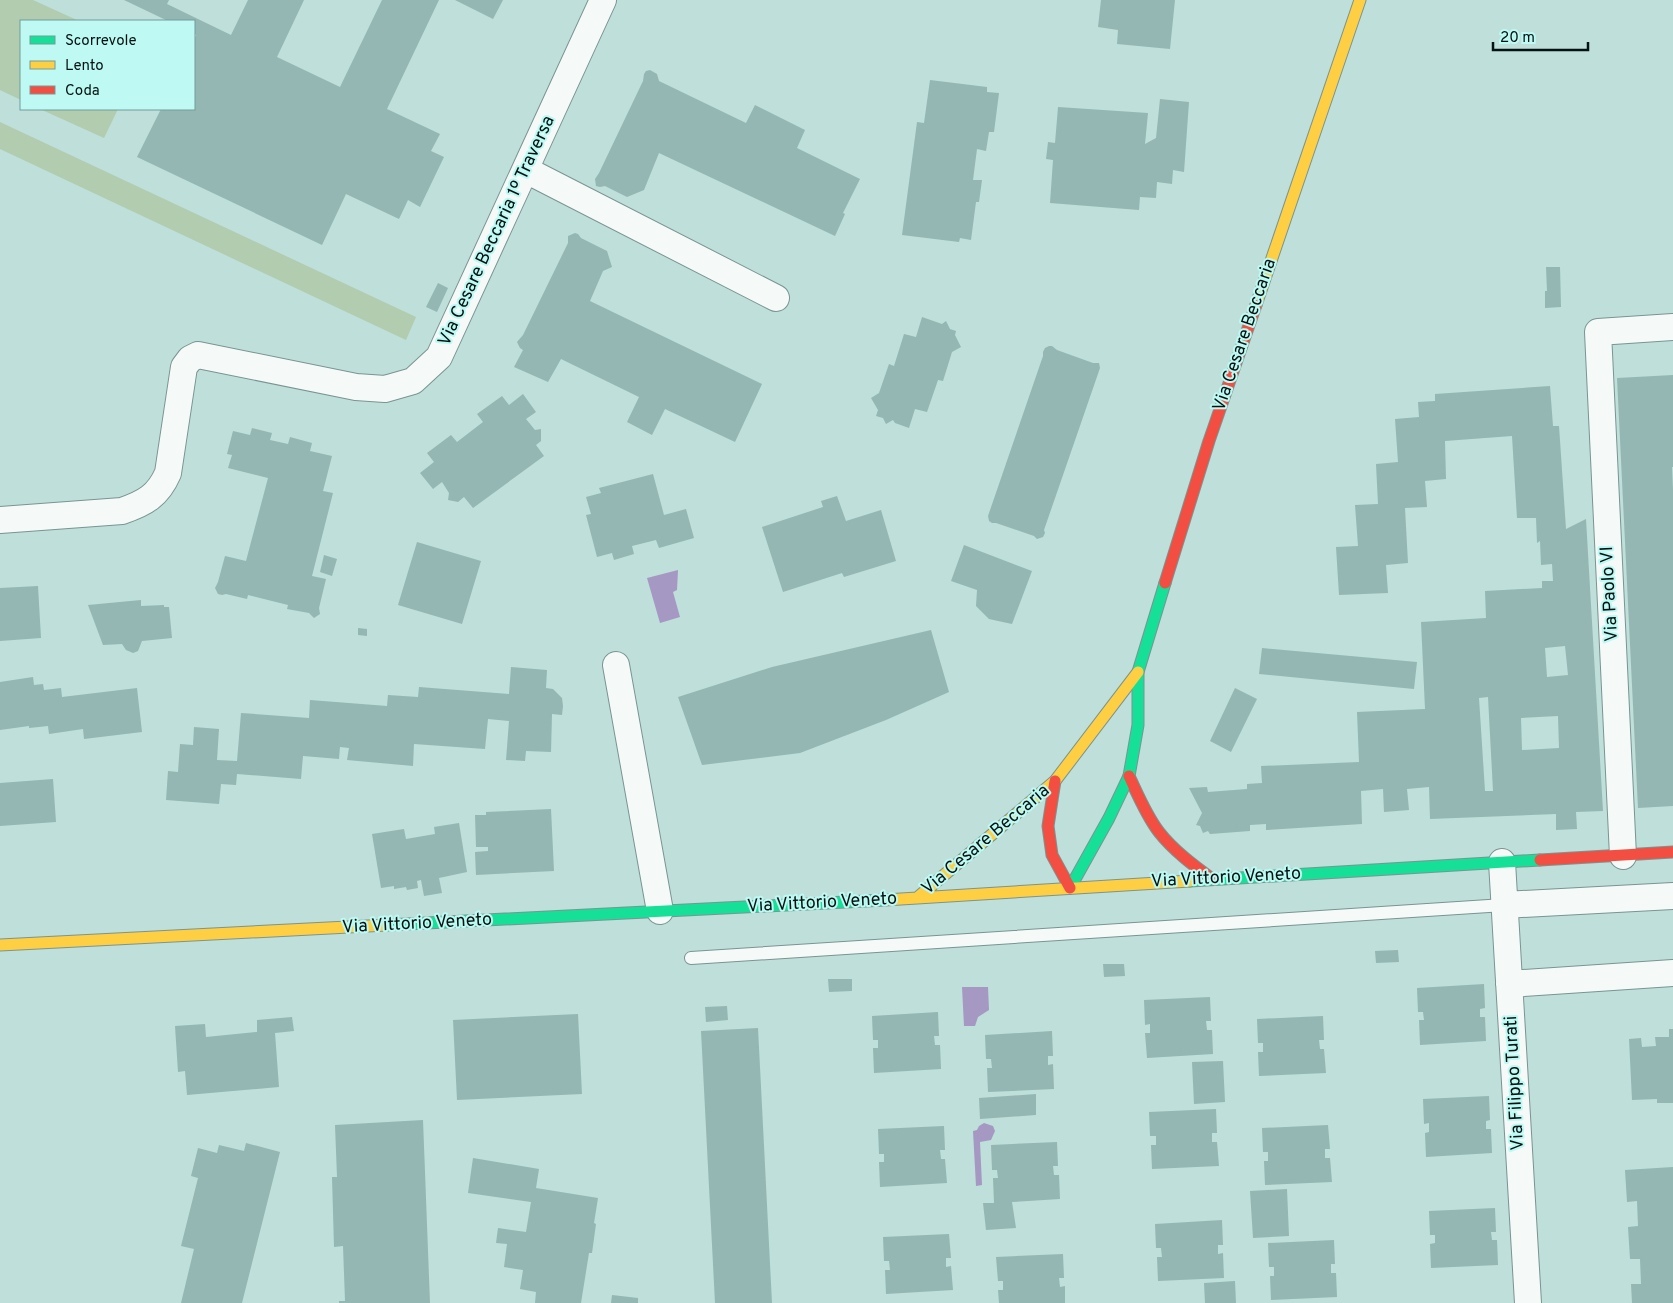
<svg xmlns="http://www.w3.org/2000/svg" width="1673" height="1303" font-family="Overpass,sans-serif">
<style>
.green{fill:#b1ccaf}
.water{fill:#a598c2}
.building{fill:#94b7b3;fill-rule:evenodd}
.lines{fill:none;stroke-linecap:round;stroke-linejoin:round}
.lane-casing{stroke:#7a9491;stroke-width:14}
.street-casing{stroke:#7a9491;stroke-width:28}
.fast-casing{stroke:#7a9491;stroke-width:13}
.slow-casing{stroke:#7a9491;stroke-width:13}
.jam-casing{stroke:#7a9491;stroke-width:13}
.lane{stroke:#f5faf9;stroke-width:12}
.street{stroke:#f5faf9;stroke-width:26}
.fast{stroke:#16e098;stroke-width:11}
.slow{stroke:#ffcf43;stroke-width:11}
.jam{stroke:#f24e42;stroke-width:11}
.labels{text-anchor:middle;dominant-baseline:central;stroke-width:4;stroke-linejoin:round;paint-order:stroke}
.street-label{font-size:18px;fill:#001311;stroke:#bef9f3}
</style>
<rect width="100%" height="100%" fill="#bedfda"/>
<path class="green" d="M0,0H33L79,21H21V100L0,90Z
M40,109H118L104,138Z
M0,122L416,317L406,340L0,149Z"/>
<path class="water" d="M678,570L677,590L673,592L680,617L660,623L647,578Z
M962,987H988L989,1010L978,1017L975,1026H964Z
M984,1123L993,1126L995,1131L991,1140L980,1142L982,1185L976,1186L973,1131L977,1130L979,1126Z"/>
<path class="building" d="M124,0H169L167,4L231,35L248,0H304L277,57L340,87L382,0H439L387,109L440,134L431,151L444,157L420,207L408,200L399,219L346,194L322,245L137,157L161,109H194V40L196,35L194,33V21H168Z
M455,0H503L493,19Z
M1101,0H1175L1170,49L1117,44L1118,30L1098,27Z
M650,70L657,74L659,81L746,123L755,105L805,130L797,148L860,179L843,213L845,214L835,236L659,153L644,190L627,197L605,186L600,187L596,186L595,179L599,173L643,81L644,74L646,71Z
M930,80L987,87V92L999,93L994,132H989L986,151L977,149L973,180H982L979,202H976L971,240L960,238L959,242L902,235L917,122L924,123Z
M1160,99L1189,102L1184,172L1173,170L1172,184L1157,182L1156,198L1140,197L1139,210L1050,203L1053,160L1046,159L1048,142L1055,143L1058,107L1148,113L1145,144L1156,138Z
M575,233L578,234L581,238L607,251L612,267L603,271L590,301L762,384L735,442L665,409L652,435L627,422L639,397L561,359L548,382L514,367L523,350L520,348L517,342L523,335L568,243V236Z
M1546,267H1560L1561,307L1545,308V291H1547Z
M438,283L448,288L437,312L426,307Z
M922,317L942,324L946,321L950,329L956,331L955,335L961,347L952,352L943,381L938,380L927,412L915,409L909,428L895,423L893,420L886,424L883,418L876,416L878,410L871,398L879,393L889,364L894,366L904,334L916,337Z
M1049,346H1052L1057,350L1093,363H1099L1100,368L1044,530L1045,533L1043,537L1037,539L1034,536L996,523H992L989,521L988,516L1043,356V352L1045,348Z
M1673,375V467H1672L1673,490V806L1638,808L1617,378Z
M1550,386L1553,426H1559L1566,529L1586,519L1603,811L1576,812L1577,829L1556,830V814L1430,819L1429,787L1407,789L1409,810L1384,812L1383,789L1361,791L1362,824L1266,830V824L1250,825V831L1210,834L1208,831L1203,833L1200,826L1196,825L1202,813L1189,788L1207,787L1208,792L1247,789V784L1262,783L1261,766L1359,762L1357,712L1425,709L1421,622L1486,618L1485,591L1542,588V581H1553L1552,564L1541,565L1540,541L1537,543L1536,518H1517L1512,436L1445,441L1446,479L1425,481L1427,507L1405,508L1408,563L1386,565L1388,593L1339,595L1336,547L1358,546L1355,505L1378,504L1376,464L1398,462L1395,419L1419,417L1418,402L1435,401V394ZM1565,646L1568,675L1547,677L1545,648ZM1488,697L1493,791H1485L1479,698ZM1558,716L1559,748L1522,750L1521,718Z
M523,394L536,412L526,419L535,430L541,429V441L536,445L544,456L473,508L464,497L458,502L448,500L449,493L442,482L433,489L420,473L434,462L427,453L451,435L457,442L483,422L477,414L502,396L509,405Z
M252,428L272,433L270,440L288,444L290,437L312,443L310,451L332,456L323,491L333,493L312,576L326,579L319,608L320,614L314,618L309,613L287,609L288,605L248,595L247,599L226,594L222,595L218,594L215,588L218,582L225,556L246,561L268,478L228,468L232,455L227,454L233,431L250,435Z
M653,474L664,515L686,509L694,538L659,548L656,540L632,546L634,554L614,560L612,553L597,557L586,515L591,514L586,497L601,493L599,488Z
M837,496L846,521L881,510L896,561L844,577L842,573L783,592L762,527L823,507L821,501Z
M417,542L481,561L462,624L398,605Z
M964,545L1032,571L1012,624L989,619L976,606L977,590L951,581Z
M324,555L337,559L332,576L320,572Z
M38,586L41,638L0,641V588Z
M141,600V606L164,605V607H169L172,638L142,641L138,651L133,653L126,650L122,644L103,645L88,605Z
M358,628L367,629V636L358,635Z
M931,630L949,692L886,720L800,753L702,765L678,697L772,667Z
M1262,648L1417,662L1414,689L1259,674Z
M511,667L547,670L546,688L553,689L562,698L563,706L562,715L552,714L551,752L526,751L525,761L506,760L509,721L488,719L485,749L414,744L413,766L347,760L349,748L340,747L339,759L303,756L301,779L237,774L236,785L221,784L219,804L166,800L168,771L178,772L180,744L193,745L194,727L219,729L217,760L237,761L241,713L309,718L310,700L387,706L388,695L418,697L419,687L509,694Z
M33,677L34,685L43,684L44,690L61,688L62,697L137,688L142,732L84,739L83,729L49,734L48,726L29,728V726L0,730V682Z
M1235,688L1257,699L1231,752L1210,741Z
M53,779L56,822L0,826V783Z
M551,809L554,871L476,875L475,852L488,851V847H476L475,815H486V812Z
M459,823L467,872L439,878L442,893L424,896L421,880L417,881L418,888L407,890L406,887L394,889V886L381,888L372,834L404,829L406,839L435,834L434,827Z
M1398,950L1399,962L1376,963L1375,951Z
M1103,964H1124L1125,976L1104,977Z
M828,979H852V991L829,992Z
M1484,984L1485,1008L1480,1009V1017H1485L1486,1041L1420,1045L1419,1020H1424L1423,1012H1418L1417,988Z
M1210,997L1211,1021H1206L1207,1030H1212L1213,1054L1147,1058L1145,1033H1150V1024L1145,1025L1144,1000Z
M727,1006L728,1020L706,1022L705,1007Z
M938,1012L939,1036H934L935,1045H940L941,1069L874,1073L873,1048H878V1040H873L872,1016Z
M578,1014L582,1094L457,1100L453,1020Z
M1323,1016L1324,1040H1319L1320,1049H1324L1326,1073L1259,1076L1258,1052H1263V1043H1258L1257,1019Z
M292,1017L294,1031L275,1033L279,1087L187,1095L185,1071L178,1072L175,1026L205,1024L206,1037L257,1032V1020Z
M758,1028L772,1303H715L701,1031Z
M1669,1029H1673V1103H1657V1099L1632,1100L1629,1039L1641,1038L1642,1047L1656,1046L1655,1037H1669Z
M1052,1031L1053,1056H1048V1065L1053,1064L1054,1089L988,1092L987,1068H992L991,1059H986L985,1035Z
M1223,1061L1225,1102L1194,1104L1192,1062Z
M1036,1094V1115L980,1119L979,1098Z
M1489,1096L1490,1120L1486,1121V1129H1491L1492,1153L1426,1157L1425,1133L1429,1132V1123L1424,1124L1423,1099Z
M1216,1109L1217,1133H1212V1142H1217L1219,1166L1152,1169L1151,1145H1156V1136H1150L1149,1112Z
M423,1120L430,1303H339V1301H345L343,1246L334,1247L332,1177H337L335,1125Z
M1328,1125L1330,1149H1325V1158H1330L1332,1182L1265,1185L1264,1161H1268V1152H1263L1262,1128Z
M944,1126L945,1150H940L941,1159H945L947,1183L880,1187L879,1162H884V1154H879L878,1129Z
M1057,1142L1058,1166H1053L1054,1175H1059L1060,1199L1012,1202L1016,1228L986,1230L983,1203H994L993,1178H998L997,1170H992L991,1145Z
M246,1143L280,1152L242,1303H181L194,1249L181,1246L198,1178L191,1176L198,1148L217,1153L219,1145L244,1151Z
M473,1158L539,1169L536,1188L598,1198L594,1223L596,1224L592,1253H589L581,1303H535L536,1292L520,1289L523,1270L504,1267L507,1244L496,1243L498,1228L526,1232L531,1202L468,1193Z
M1673,1167V1303H1632L1631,1284H1641L1640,1259H1630L1628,1227L1638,1226L1637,1201L1627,1202L1625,1170Z
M1287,1189L1289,1236L1253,1238L1250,1191Z
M1495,1208L1496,1232H1491L1492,1240H1497L1498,1265L1431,1268L1430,1244L1435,1243V1235H1430L1429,1211Z
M1222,1220L1223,1245H1218V1254L1223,1253L1224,1278L1158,1281L1157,1257H1162L1161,1248H1156L1155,1224Z
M949,1234L951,1258H946V1267L951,1266L953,1290L886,1294L885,1270H890L889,1261H884L883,1237Z
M1334,1240L1335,1264H1331V1273H1336L1337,1297L1271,1300L1270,1276H1274V1267H1269L1268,1243Z
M1063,1254L1064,1278H1059L1060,1287L1065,1286V1303H999L998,1290H1003V1281H998L996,1257Z
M1235,1281L1236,1303H1205L1204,1283Z
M612,1295L638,1298V1303H611Z"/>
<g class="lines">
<g class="lane-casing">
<path id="lane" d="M691,958L1504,905"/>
</g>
<g class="street-casing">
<path id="street" d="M526,170L776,298
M0,520L122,511C145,503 158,496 168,473L184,367L190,359L198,355L356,387L385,389L413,381L439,357L603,0
M616,665L660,911
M1623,856L1598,332L1673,327
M1502,862L1528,1303
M1504,905L1673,896
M1509,984L1673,973"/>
</g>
<g class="fast-casing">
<path id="fast" d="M1190,881L1540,860
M1070,888L1109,818L1129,776L1138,725V672L1165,583
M387,925L885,900"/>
</g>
<g class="slow-casing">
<path id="slow" d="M1256,305L1360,0
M917,898L1055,781L1138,672
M885,900L1190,881
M0,945L387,925"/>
</g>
<g class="jam-casing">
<path id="jam" d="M1165,583L1209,441L1256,305
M1129,776C1138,795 1146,815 1159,832C1173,850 1193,865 1212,879
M1055,781L1048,826L1052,855L1070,888
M1540,860L1673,852"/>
</g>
<use href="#lane" class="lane"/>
<use href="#street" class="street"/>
<use href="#fast" class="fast"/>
<use href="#slow" class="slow"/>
<use href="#jam" class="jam"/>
</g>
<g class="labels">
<g class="street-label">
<text transform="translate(497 231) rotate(-65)">Via Cesare Beccaria 1º Traversa</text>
<text transform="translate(1245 335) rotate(-71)">Via Cesare Beccaria</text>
<text transform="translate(1610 594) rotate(-93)">Via Paolo VI</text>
<text transform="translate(986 840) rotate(-40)">Via Cesare Beccaria</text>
<text transform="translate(1226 878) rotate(-3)">Via Vittorio Veneto</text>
<text transform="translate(822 903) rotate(-3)">Via Vittorio Veneto</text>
<text transform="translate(417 924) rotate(-3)">Via Vittorio Veneto</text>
<text transform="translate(1515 1083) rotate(-93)">Via Filippo Turati</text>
</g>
</g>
<rect x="20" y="20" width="175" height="90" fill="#bef9f3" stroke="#729d99"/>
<rect x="30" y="36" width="25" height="8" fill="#16e098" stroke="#729d99"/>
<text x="65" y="45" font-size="15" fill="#001311">Scorrevole</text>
<rect x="30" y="61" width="25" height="8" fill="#ffcf43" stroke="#729d99"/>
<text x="65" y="70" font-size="15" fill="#001311">Lento</text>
<rect x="30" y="86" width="25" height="8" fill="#f24e42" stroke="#729d99"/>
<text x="65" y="95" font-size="15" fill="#001311">Coda</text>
<path d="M1493 42v8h95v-8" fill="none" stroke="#001311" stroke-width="2.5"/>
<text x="1500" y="42" font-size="15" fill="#001311" stroke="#bef9f3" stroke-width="4" paint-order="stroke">20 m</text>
</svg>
